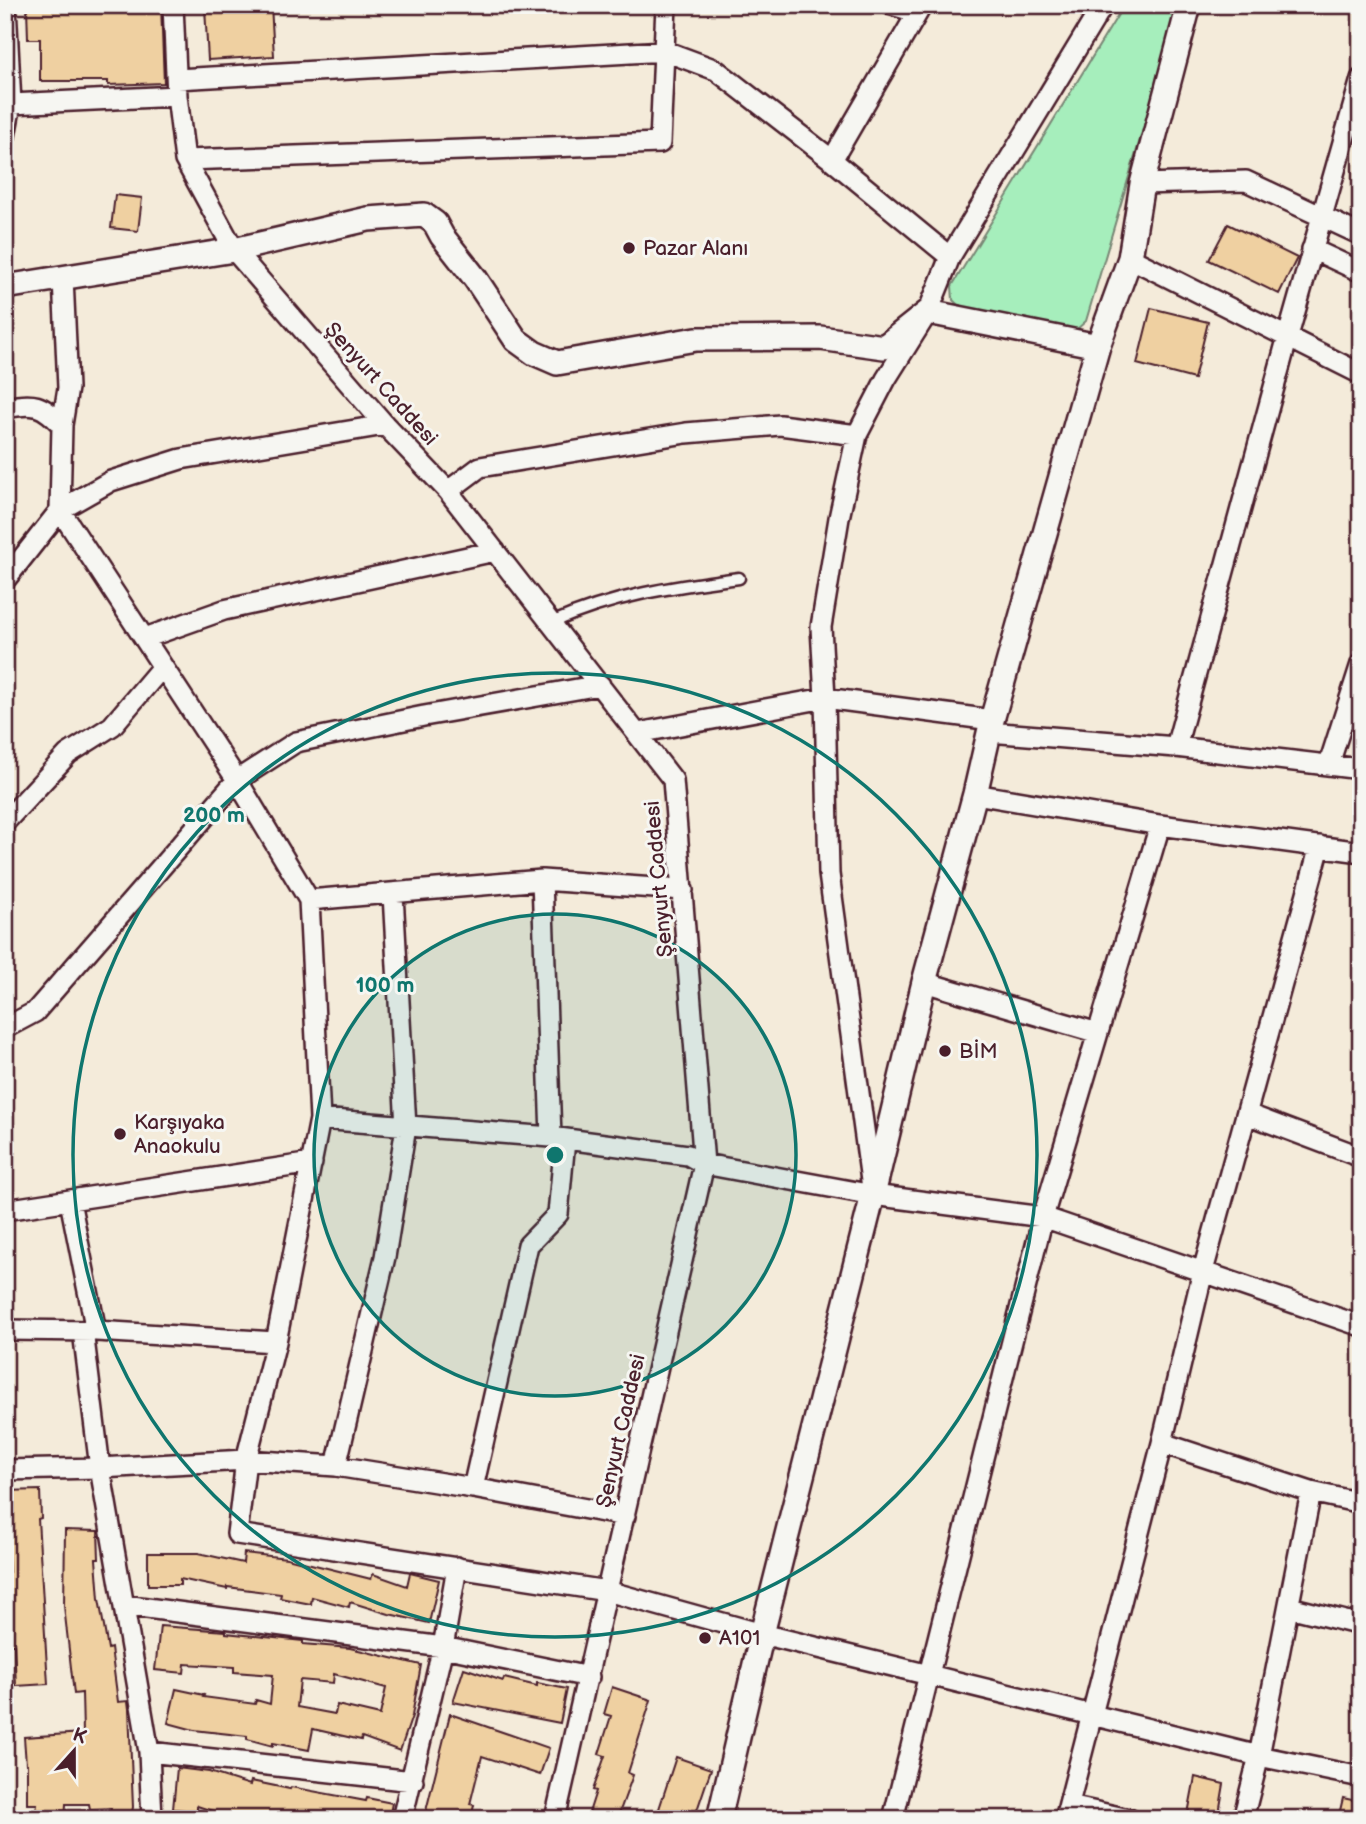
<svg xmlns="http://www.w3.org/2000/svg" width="1366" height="1824" font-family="'Balsamiq Sans',sans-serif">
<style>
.green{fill:#a6eebc;stroke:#788674;stroke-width:2}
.building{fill:#efd0a1;stroke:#4a1f2b;stroke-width:2;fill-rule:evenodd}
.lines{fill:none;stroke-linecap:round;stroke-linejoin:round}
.service-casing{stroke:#4a1f2b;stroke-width:15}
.minor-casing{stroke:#4a1f2b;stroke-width:24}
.tertiary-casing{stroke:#4a1f2b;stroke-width:28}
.service{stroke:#f6f6f2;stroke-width:10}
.minor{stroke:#f6f6f2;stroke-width:19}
.tertiary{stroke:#f6f6f2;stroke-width:23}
.ring{fill:none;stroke:#0f766e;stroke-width:3.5}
.poi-dot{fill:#4a1f2b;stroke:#f6f6f2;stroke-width:2.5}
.labels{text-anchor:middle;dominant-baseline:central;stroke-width:6;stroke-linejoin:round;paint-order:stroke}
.poi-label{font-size:21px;fill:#4a1f2b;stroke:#f6f6f2;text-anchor:start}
.street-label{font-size:21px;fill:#4a1f2b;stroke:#f6f6f2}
.centre{fill:#0f766e;stroke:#f6f6f2;stroke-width:3.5}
.ring-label{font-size:21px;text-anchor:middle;font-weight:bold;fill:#0f766e;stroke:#f6f6f2;stroke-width:6;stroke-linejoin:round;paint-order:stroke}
</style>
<rect width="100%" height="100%" fill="#f4ebda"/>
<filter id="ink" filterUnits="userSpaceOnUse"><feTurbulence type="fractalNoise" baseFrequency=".0143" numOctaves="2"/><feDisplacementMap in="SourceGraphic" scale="14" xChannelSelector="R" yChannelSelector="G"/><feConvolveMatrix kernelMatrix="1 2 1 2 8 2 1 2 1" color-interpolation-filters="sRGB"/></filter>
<g filter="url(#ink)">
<path class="green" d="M1124,5H1180L1086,321L1075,331L1060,330L960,307L953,300L952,286Z"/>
<path class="building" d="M161,5L164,83L108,85V81H40V39H28L27,7Z
M271,5L274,56L208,60L205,8Z
M115,195L142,198L138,231L111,228Z
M1228,224L1297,258L1279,294L1209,260Z
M1151,308L1208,322L1194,379L1137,364Z
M40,1490L41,1518L38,1519L48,1684L16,1686L14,1644H11L5,1606V1572H9L5,1491Z
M65,1530L98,1531L99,1559H96L99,1599L108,1649L111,1648L118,1702L128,1701L129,1709L133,1807L131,1819H110L111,1808L90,1809L89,1804H66L65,1819H35L37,1804H27V1764H26L24,1737L83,1733L82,1693L74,1694L64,1606Z
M148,1553H198L243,1563L244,1553L287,1558L371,1579L373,1574L407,1586L410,1573L439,1580L429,1623L389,1614L350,1602L349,1607L312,1597L311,1604L280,1598L281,1594L227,1587V1589L180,1579V1585H148Z
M160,1626L226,1631V1633L303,1641V1644L350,1648L421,1665L412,1716L400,1751L362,1737L361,1740L313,1729L309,1750L273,1743V1746L247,1739V1736L194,1730L168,1723L176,1689L204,1695L203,1697L255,1704L256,1700L270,1704L273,1675L234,1672V1667L185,1664L184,1673L155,1670ZM334,1674L386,1688L380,1715L337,1705L335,1714L297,1707L300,1680L333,1683Z
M464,1668L503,1681L504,1678L537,1686V1683L567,1689L560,1723L453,1702Z
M612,1687L651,1700L628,1773L633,1775L617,1819H587L596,1791L593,1790L605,1756L599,1754L611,1716L604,1714Z
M450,1714L549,1748L540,1775L482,1756L470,1804L474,1805L471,1819H424Z
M676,1757L711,1769L694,1819H669L657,1815Z
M177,1768L209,1772L250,1785L251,1781L290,1789L291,1787L366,1801L367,1798L392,1803L389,1819H237L197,1806V1811L173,1809Z
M1195,1777L1224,1784L1218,1819H1187Z
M1343,1798L1361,1802V1819H1338Z"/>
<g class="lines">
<g class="service-casing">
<path id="service" d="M551,623C614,595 671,587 739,578"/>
</g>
<g class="minor-casing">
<path id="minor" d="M173,5L177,96L185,160L234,250L385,425L448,491L673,780L704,1164L555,1819
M892,5L917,12
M177,79L665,51L716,70L832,160L950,257
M11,104L177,96
M5,136L11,104L6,5
M185,160L660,143L666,5
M832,160L922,5
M1142,184L1246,181L1361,235
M1312,249L1361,272
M1130,258L1361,374
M63,278L68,388L62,425L60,510L237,780L309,900L320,1119L276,1342L246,1460L237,1534L607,1591L762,1634L1259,1756L1361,1777
M5,408C34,402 42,404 62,425
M448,491L480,467L686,433L780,425L857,435
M5,580L60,510L111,481L181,459L385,425
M145,638L224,610L495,551
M989,732L1176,747L1361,769
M638,733L825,698L992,720
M1176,747L1288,336L1361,79
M1329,764L1361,664
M975,794L1160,825L1361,852
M5,822L68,754L112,726L162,667
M542,880L551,1137
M309,900L542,880L683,890
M924,982L1098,1033
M5,1028L35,1012L237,780L296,742L424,716L600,685
M1247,1114L1361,1157
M320,1119L551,1137L688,1155L704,1164L873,1195L1043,1217L1361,1326
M872,1188L829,874L825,698L821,627L839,518L857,435L886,379L928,312L950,257L1103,5
M70,1201L96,1331
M5,1210L312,1163
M5,1330L96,1331L276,1342
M83,1331L100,1468L149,1752L152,1819
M1162,1443L1311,1492L1361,1503
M336,1466L385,1257L406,1127L393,894
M5,1470L100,1468L246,1460L336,1466L473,1488L625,1516
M473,1488L528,1245L558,1214L565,1140
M124,1605L443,1647L589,1677
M1289,1607L1361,1625
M149,1752L413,1781
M1069,1806L1129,1819
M402,1819L443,1647L457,1567
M893,1819L1043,1217L1160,825
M1065,1819L1162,1443L1203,1271L1320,846
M1243,1819L1259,1756L1311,1492"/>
</g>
<g class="tertiary-casing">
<path id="tertiary" d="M5,287L234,250L368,219L424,215L435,223L442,236L475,278L516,340L534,353L557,363L696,339L820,338L884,347L928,312L1098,346
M719,1819L762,1634L873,1195L924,982L975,794L992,720L1098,346L1130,258L1142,184L1189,5"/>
</g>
<use href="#service" class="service"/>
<use href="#minor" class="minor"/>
<use href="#tertiary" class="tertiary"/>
</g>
</g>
<circle cx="555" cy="1155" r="241" fill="#0f766e" fill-opacity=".12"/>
<g class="ring">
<circle cx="555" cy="1155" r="241"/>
<circle cx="555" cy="1155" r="482"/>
</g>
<g class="poi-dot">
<circle cx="629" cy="248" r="7"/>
<circle cx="945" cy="1051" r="7"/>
<circle cx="120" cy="1134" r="7"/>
<circle cx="705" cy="1638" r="7"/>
</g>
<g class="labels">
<g class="poi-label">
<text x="643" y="248">Pazar Alanı</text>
<text x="959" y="1051">BİM</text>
<text x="134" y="1122">Karşıyaka<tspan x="134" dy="24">Anaokulu</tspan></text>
<text x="719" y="1638">A101</text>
</g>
<g class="street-label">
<text transform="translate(381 384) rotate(48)">Şenyurt Caddesi</text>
<text transform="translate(659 879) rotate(-95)">Şenyurt Caddesi</text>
<text transform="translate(621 1431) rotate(-77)">Şenyurt Caddesi</text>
</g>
</g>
<circle cx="555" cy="1155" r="10" class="centre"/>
<g class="ring-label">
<text x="214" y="822">200 m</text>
<text x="385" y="992">100 m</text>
</g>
<rect width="1366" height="1824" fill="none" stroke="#f6f6f2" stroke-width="28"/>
<rect x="14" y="14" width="1338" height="1796" fill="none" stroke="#4a1f2b" stroke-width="2.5" filter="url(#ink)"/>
<g transform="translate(74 1751) rotate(21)" stroke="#f6f6f2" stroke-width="5" paint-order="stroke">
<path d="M0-5L12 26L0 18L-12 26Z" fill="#4a1f2b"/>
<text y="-10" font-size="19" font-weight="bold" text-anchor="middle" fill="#4a1f2b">K</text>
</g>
</svg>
